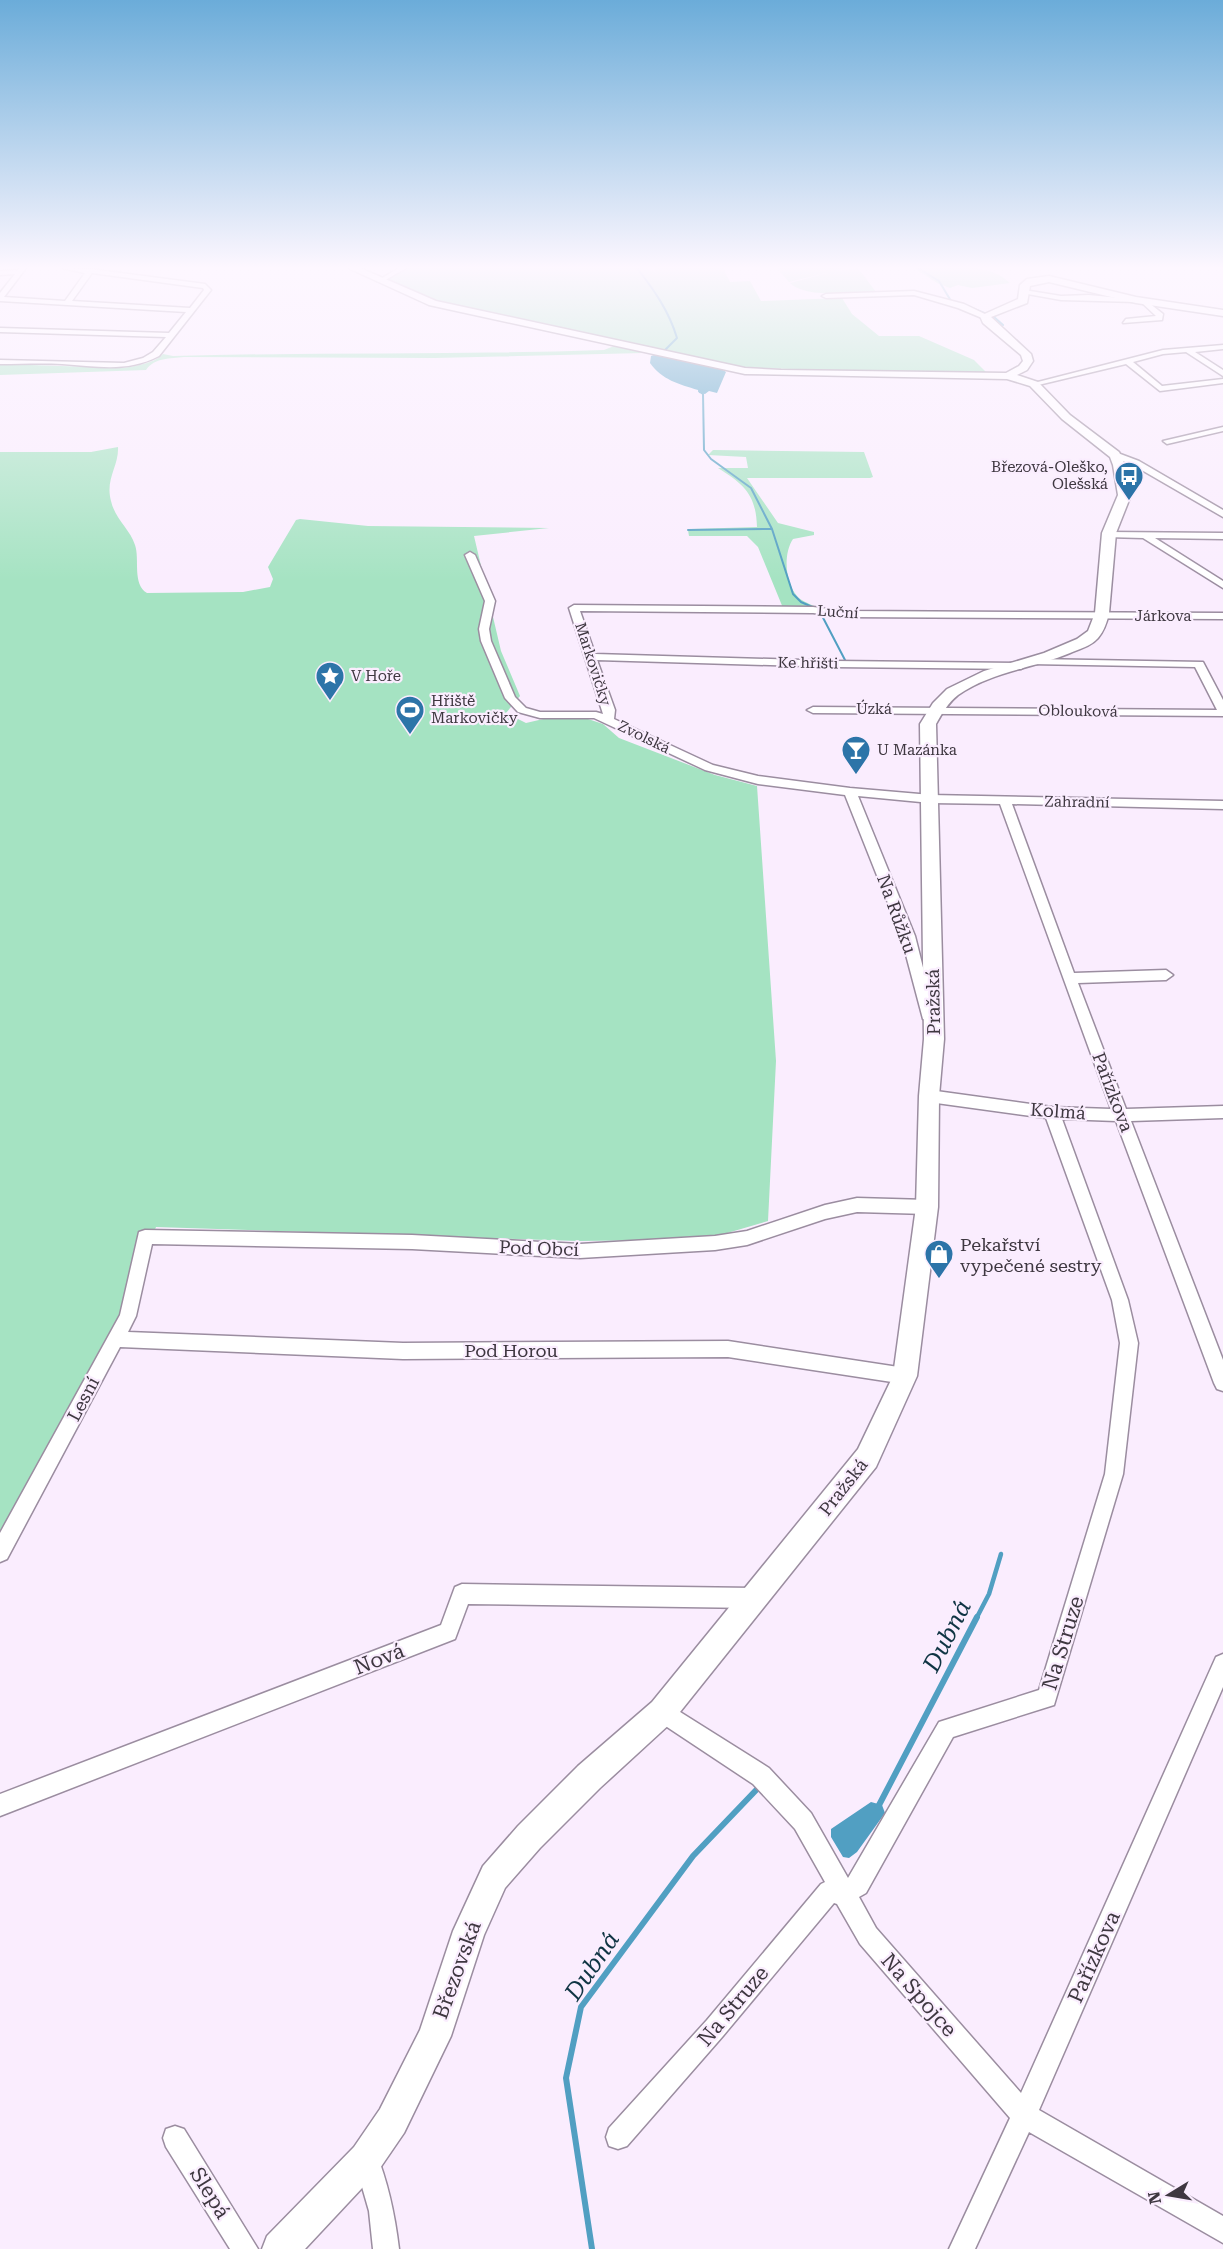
<svg xmlns="http://www.w3.org/2000/svg" width="1223" height="2249" font-family="'Roboto Serif',serif">
<style>
.green{fill:#a5e3c2}
.water{fill:#519fc2}
.lines{fill:none;stroke-linecap:round;stroke-linejoin:round}
.stream-far2{stroke:#519fc2;stroke-width:2}
.stream-far1{stroke:#519fc2;stroke-width:4.5}
.stream{stroke:#519fc2;stroke-width:6}
.street-casing{stroke:#9b8da0;stroke-width:3}
.secondary-casing{stroke:#9b8da0;stroke-width:3}
.street{fill:#fff;fill-rule:evenodd}
.secondary{fill:#fff;fill-rule:evenodd}
.labels{text-anchor:middle;dominant-baseline:central;stroke-width:4.5;stroke-linejoin:round;paint-order:stroke}
.far-poi-label{font-size:15px;fill:#3e3740;stroke:#faedfe;text-anchor:start}
.far-street-label{font-size:15px;fill:#3e3740;stroke:#faedfe}
.street-label{font-size:18px;fill:#3e3740;stroke:#faedfe}
.poi-label{font-size:18px;fill:#3e3740;stroke:#faedfe;text-anchor:start}
.near-street-label{font-size:21px;fill:#3e3740;stroke:#faedfe}
.near-water-label{font-size:24px;font-style:italic;fill:#0f3443;stroke:#faedfe}
</style>
<rect width="100%" height="100%" fill="#faedfe"/>
<path class="green" d="M405,268H647L656,273L654,270L657,268H723L730,282L750,281L761,301L842,298L852,314L879,336H919L974,360L988,374L747,368L433,301L384,280Z
M777,268H846L836,271L858,268L876,292C855,292 806,299 790,283L831,272L789,282Z
M914,268C945,268 987,260 1010,283L972,288L958,285L950,288L937,283Z
M614,346L643,353L434,358L184,357C170,359 155,357 146,370L0,375V364L122,368C135,366 153,364 163,354L173,356C317,352 460,355 604,350Z
M118,447C119,466 105,479 111,501C115,519 130,529 135,545C140,559 132,584 147,593L243,592L270,587L273,579L268,567L296,520L300,519L368,526L549,528L474,536L501,651L520,696L506,713L526,723L552,717L585,718L603,724L619,738L715,775L757,786L776,1061L768,1221L717,1236L665,1240L578,1241L156,1227L121,1317L0,1532V452H91Z
M713,450L864,452L873,477L870,478H747L778,523L814,532V535L793,539C783,554 785,582 797,596C801,601 808,603 814,606L783,608L758,547L747,536H689L688,530L691,529L757,527C756,495 745,485 718,468H748L746,457L708,455Z"/>
<path class="water" d="M654,355L723,370L726,372L717,393L709,391L705,394L699,393L698,390C679,384 662,380 650,363L651,356Z
M871,1802L882,1805L885,1813L857,1852L849,1858L843,1857L831,1837V1829Z"/>
<g class="lines">
<path class="stream-far2" d="M637,268C654,290 669,311 677,338L663,352
M918,268L939,281L951,301
M967,306L994,317L1003,325
M699,391L703,394L704,450L711,459L751,488L772,529L793,594L801,602L819,610L845,660
M688,530L772,529"/>
<path class="stream-far1" d="M976,1619L989,1594L1001,1554"/>
<path class="stream" d="M878,1807L977,1617
M592,2249L566,2078L581,2007L693,1856L760,1786"/>
<g class="street-casing">
<path id="street" d="M20,268H26L4,297L65,301L85,273L62,268L90,269L205,284L211,290L159,356C127,373 96,366 62,364C41,363 21,364 0,364V360L124,363L143,358L153,352L166,337L0,332V328L169,333L186,312L0,301V293L15,274L0,275V271L18,270ZM92,273L203,288L204,290L190,308L72,301Z
M399,268H406L382,282L377,281Z
M1024,290L1061,296L1089,295L1140,300L1136,302L1061,300L1022,293Z
M914,291L964,304L989,316L982,318L958,308L914,295L826,298L822,296L826,294Z
M1144,299L1163,314L1162,320L1123,323L1126,319L1156,316L1140,301Z
M1223,345V349L1195,352L1223,370V376L1186,352L1163,354L1133,362L1162,386L1223,379V383L1160,391L1126,364L1034,386L1030,384L1163,350Z
M1223,427V431L1167,444L1163,441Z
M1115,452L1139,461L1223,510V517L1133,465L1112,457L1111,455Z
M1109,532L1223,533V539L1155,538L1223,581V588L1143,538L1106,537V533Z
M470,552L475,555L495,601L489,629L491,641L515,697L526,708L540,712H596L603,714L569,608L574,605L813,607L846,611L1223,613V619L846,617L813,613L580,611L595,654L835,661L1021,663L1026,666L1021,669L835,667L597,660L615,710L614,719L713,765L758,776L850,788L931,795L1223,801V809L1012,804L1074,973L1166,970L1173,975L1166,980L1078,983L1126,1109L1223,1106V1118L1131,1121L1223,1360V1391L1217,1389L1214,1383L1116,1121L1062,1119L1128,1300L1138,1343L1123,1474L1054,1705L953,1737L866,1893L859,1897L876,1928L1021,2093L1216,1657L1223,1654V1687L1039,2110L1223,2216V2243L1029,2132L975,2249H949L1010,2118L860,1944L837,1904L834,1903L723,2036L627,2146L618,2149L609,2146L606,2137L609,2128L707,2020L821,1884L825,1882L795,1829L753,1784L655,1719L652,1712L655,1705L662,1702L669,1705L769,1768L811,1813L848,1878L939,1722L1039,1690L1105,1474L1120,1343L1112,1300L1046,1118L929,1102L924,1100L922,1096L924,1092L929,1090L1052,1107L1111,1109L1000,804L931,803L858,796L915,936L935,1015L928,1020L923,1019L901,936L845,795L758,784L705,770L594,718H540L518,712L505,698L481,641L479,629L485,601L465,555Z
M1034,659L1203,662L1223,700V716L813,713L807,710L813,707L1217,710L1195,667L1030,664V660Z
M857,1198L927,1200L933,1202L935,1207L933,1212L927,1214L857,1212L825,1219L747,1245L715,1250L580,1258L412,1249L152,1244L136,1316L128,1332L403,1343L728,1341L905,1368L911,1370L914,1376L911,1382L905,1384L728,1357L403,1359L120,1347L7,1559L0,1562V1533L120,1315L139,1232L145,1230L412,1235L580,1244L715,1236L747,1231L825,1205Z
M462,1584L754,1588L761,1591L764,1598L761,1605L754,1608L468,1604L455,1639L0,1816V1794L441,1625L455,1587Z
M175,2126L184,2129L258,2249H230L166,2147L163,2138L166,2129Z
M366,2147L375,2150C388,2182 395,2215 399,2249H373L369,2211L354,2159L357,2150Z"/>
</g>
<g class="secondary-casing">
<path id="secondary" d="M348,268H360L436,301L745,368L781,370L1006,373L1019,366L1023,361L1021,355L983,323L980,316L1018,299L1020,285L1027,279L1049,276L1136,297L1223,310V316L1136,303L1049,282L1030,286L1027,303L991,317L1031,354L1033,361L1027,370L1017,375L1038,382L1070,415L1119,452L1125,465L1131,495L1116,533L1109,613C1107,622 1104,631 1098,638C1091,646 1080,649 1070,653C1034,668 990,672 958,695C948,703 942,713 936,724L944,1039L939,1096L938,1207L917,1376L876,1467L672,1722L600,1788L540,1848L505,1888L484,1935L451,2036L404,2133L378,2171L305,2249H262L267,2236L354,2147L380,2109L420,2030L453,1931L483,1866L518,1826L578,1766L652,1702L858,1449L893,1376L916,1207L919,1096L924,1039L920,724L933,703L947,689L984,671L1044,653L1077,639L1088,631L1095,613L1102,533L1118,495L1113,465L1110,457L1062,419L1030,386L1007,379L745,374L429,305Z"/>
</g>
<use href="#street" class="street"/>
<use href="#secondary" class="secondary"/>
</g>
<linearGradient id="sky" x2="0" y2="1"><stop stop-color="#6bacd9"/><stop offset="0.46" stop-color="#fdf7ff"/><stop offset="1" stop-color="#fdf7ff" stop-opacity="0"/></linearGradient>
<rect width="1223" height="582" fill="url(#sky)"/>
<defs>
<g id="bus-pin" transform="scale(1.5)"><path d="M0 17L-7.5 6A9.5 9.5 0 1 1 7.5 6Z" fill="#2c74a8" stroke="#faedfe"/><path d="M-5-6H5V4H4V6H2V4H-2V6H-4V4H-5ZM-3.5-4V0h7V-4ZM-3.5 1.2v1.5H-2V1.2ZM2 1.2v1.5H3.5V1.2Z" fill="#fff"/></g>
<g id="sight-pin" transform="scale(1.5)"><path d="M0 17L-7.5 6A9.5 9.5 0 1 1 7.5 6Z" fill="#2c74a8" stroke="#faedfe"/><path d="M0-6L1.8-2.2L6-1.7L2.9 1.2L3.7 5.4L0 3.3L-3.7 5.4L-2.9 1.2L-6-1.7L-1.8-2.2Z" fill="#fff"/></g>
<g id="stadium-pin" transform="scale(1.5)"><path d="M0 17L-7.5 6A9.5 9.5 0 1 1 7.5 6Z" fill="#2c74a8" stroke="#faedfe"/><path d="M0-5a6.5 5 0 1 0 0 10a6.5 5 0 1 0 0-10ZM-3.5-1.8h7v3.6h-7Z" fill="#fff"/></g>
<g id="bar-pin" transform="scale(1.5)"><path d="M0 17L-7.5 6A9.5 9.5 0 1 1 7.5 6Z" fill="#2c74a8" stroke="#faedfe"/><path d="M-6-5H6L.8 .8V4.5H3.5V6h-7V4.5H-.8V.8Z" fill="#fff"/></g>
<g id="shop-pin" transform="scale(1.5)"><path d="M0 17L-7.5 6A9.5 9.5 0 1 1 7.5 6Z" fill="#2c74a8" stroke="#faedfe"/><path d="M-5-2.5h2.3a2.7 3.5 0 0 1 5.4 0H5L5.5 6h-11ZM-1.5-2.5h3a1.5 2.3 0 0 0-3 0Z" fill="#fff"/></g>
</defs>
<g fill-rule="evenodd">
<use href="#bus-pin" x="1129" y="476"/>
<use href="#sight-pin" x="330" y="676"/>
<use href="#stadium-pin" x="410" y="710"/>
<use href="#bar-pin" x="856" y="750"/>
<use href="#shop-pin" x="939" y="1254"/>
</g>
<g class="labels">
<g class="far-poi-label">
<text x="1108" y="467" text-anchor="end">Březová-Oleško,<tspan x="1108" dy="17">Olešská</tspan></text>
<text x="351" y="676">V Hoře</text>
<text x="431" y="701">Hřiště<tspan x="431" dy="17">Markovičky</tspan></text>
<text x="877" y="750">U Mazánka</text>
</g>
<g class="far-street-label">
<text transform="translate(838 612) rotate(4)">Luční</text>
<text x="1163" y="616">Járkova</text>
<text transform="translate(808 663) rotate(1)">Ke hřišti</text>
<text transform="translate(593 664) rotate(72)">Markovičky</text>
<text x="874" y="709">Úzká</text>
<text transform="translate(1078 711) rotate(1)">Oblouková</text>
<text transform="translate(644 737) rotate(26)">Zvolská</text>
<text transform="translate(1077 802) rotate(1)">Zahradní</text>
</g>
<g class="street-label">
<text transform="translate(897 914) rotate(70)">Na Růžku</text>
<text transform="translate(933 1002) rotate(-91)">Pražská</text>
<text transform="translate(1113 1092) rotate(69)">Pařízkova</text>
<text transform="translate(1058 1111) rotate(4)">Kolmá</text>
<text transform="translate(539 1248) rotate(2)">Pod Obcí</text>
<text x="511" y="1350">Pod Horou</text>
<text transform="translate(83 1399) rotate(-62)">Lesní</text>
<text transform="translate(843 1487) rotate(-52)">Pražská</text>
</g>
<g class="poi-label">
<text x="960" y="1244">Pekařství<tspan x="960" dy="21">vypečené sestry</tspan></text>
</g>
<g class="near-street-label">
<text transform="translate(1063 1643) rotate(-73)">Na Struze</text>
<text transform="translate(379 1659) rotate(-21)">Nová</text>
<text transform="translate(1094 1957) rotate(-66)">Pařízkova</text>
<text transform="translate(457 1970) rotate(-70)">Březovská</text>
<text transform="translate(919 1995) rotate(49)">Na Spojce</text>
<text transform="translate(733 2006) rotate(-50)">Na Struze</text>
<text transform="translate(210 2193) rotate(58)">Slepá</text>
</g>
<g class="near-water-label">
<text transform="translate(947 1636) rotate(-63)">Dubná</text>
<text transform="translate(592 1966) rotate(-56)">Dubná</text>
</g>
</g>
<g transform="translate(1169 2195) rotate(259)" stroke="#faedfe" stroke-width="4.5" paint-order="stroke">
<path d="M0-4.5L10 22L0 15L-10 22Z" fill="#3e3740"/>
<text y="-9" font-size="16" font-weight="bold" text-anchor="middle" fill="#3e3740">N</text>
</g>
</svg>
